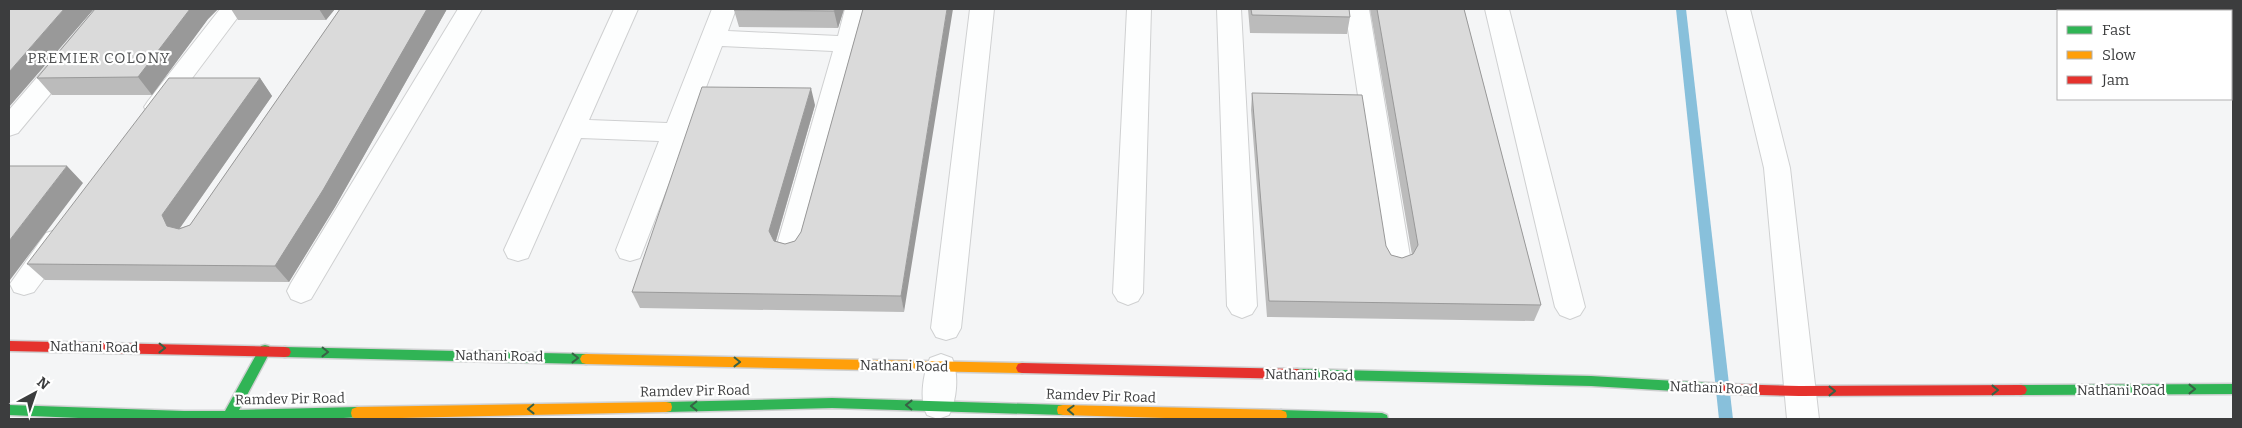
<svg xmlns="http://www.w3.org/2000/svg" width="2242" height="428" font-family="Bitter,serif">
<style>
.lines{fill:none;stroke-linecap:round;stroke-linejoin:round}
.stream{fill:#88c0db;fill-rule:evenodd}
.street-casing{stroke:#cfd0d1;stroke-width:2}
.fast-casing{stroke:#cfd0d1;stroke-width:3}
.slow-casing{stroke:#cfd0d1;stroke-width:3}
.jam-casing{stroke:#cfd0d1;stroke-width:3}
.street{fill:#fdfefe;fill-rule:evenodd}
.fast{fill:#30b455;fill-rule:evenodd}
.slow{fill:#ff9f0a;fill-rule:evenodd}
.jam{fill:#e5322d;fill-rule:evenodd}
.wall{fill:#bbb}
.shaded-wall{fill:#999}
.building{fill:#dadada;stroke:#999}
.oneway{stroke:#386145}
.labels{text-anchor:middle;dominant-baseline:central;stroke-width:4.5;stroke-linejoin:round;paint-order:stroke}
.street-label{font-size:14px;fill:#3c3d3e;stroke:#fff}
.neighbourhood-label{font-size:15px;letter-spacing:1px;fill:#4f5152;stroke:#fff}
</style>
<rect width="100%" height="100%" fill="#f4f5f6"/>
<g class="lines">
<path class="stream" d="M1676,9H1686L1733,419H1719Z"/>
<g class="street-casing">
<path id="street" d="M96,9H121L18,133L9,136V110Z
M220,9H244L166,113L157,116L148,113L144,107L148,101Z
M458,9H482L311,299L301,303L291,299L287,291L291,283Z
M614,9H638L589,120L667,123L712,9H736L728,31L838,36L845,9H869L804,248L800,256L790,259L780,256L776,248L833,51L722,46L640,258L630,261L620,258L616,250L659,141L581,138L528,258L518,261L508,258L504,250Z
M970,9H994L961,328L956,337L946,340L936,337L931,328Z
M1127,9H1151L1143,293L1138,301L1128,305L1118,301L1113,293Z
M1217,9H1241L1257,306L1252,314L1242,318L1232,314L1227,306Z
M1345,9H1369L1411,262L1407,270L1397,273L1387,270L1383,262Z
M1485,9H1509L1585,307L1580,315L1570,319L1560,315L1555,307Z
M1726,9H1750L1790,168L1819,419H1787L1764,168Z
M56,230L66,233L70,241L66,249L34,292L24,295L14,292L10,284L46,233Z
M941,354L952,358C959,374 957,400 949,415L938,419L927,415C919,400 923,374 930,358Z"/>
</g>
<g class="fast-casing">
<path id="fast" d="M265,345L269,346L271,350L239,410L357,407L362,409L363,413L362,417L325,419H102L9,415V405L184,411H225L261,346Z
M285,347L586,354L590,355L592,359L590,363L586,364L285,357L281,356L279,352L281,348Z
M1297,369L1591,376L1726,384L1730,385L1732,389L1730,393L1726,394L1591,386L1297,379L1293,378L1291,374L1293,370Z
M2233,384V394L2021,395L2017,394L2015,390L2017,386L2021,385Z
M832,398L1063,405L1068,406L1069,410L1068,414L1063,415L832,408L666,412L661,411L660,407L661,403L666,402Z
M1281,410L1382,413L1387,415L1388,419H1276L1275,416L1276,412Z"/>
</g>
<g class="slow-casing">
<path id="slow" d="M586,354L1022,363L1026,364L1028,368L1026,372L1022,373L586,364L582,363L580,359L582,355Z
M666,402L671,403L672,407L671,411L666,412L357,419L352,417L351,413L352,409L357,407Z
M1063,405L1281,410L1286,412L1287,416L1286,419H1199L1063,415L1058,414L1057,410L1058,406Z"/>
</g>
<g class="jam-casing">
<path id="jam" d="M9,341L285,347L289,348L291,352L289,356L285,357L9,351Z
M1022,363L1297,369L1301,370L1303,374L1301,378L1297,379L1022,373L1018,372L1016,368L1018,364Z
M1726,384L1799,386L2021,385L2025,386L2027,390L2025,394L2021,395L1799,396L1726,394L1722,393L1720,389L1722,385Z"/>
</g>
<use href="#street" class="street"/>
<use href="#fast" class="fast"/>
<use href="#slow" class="slow"/>
<use href="#jam" class="jam"/>
</g>
<path class="wall" d="M95,9H218L208,19L152,95H52L37,78Z
M231,9H335L326,20H238Z
M340,9H447L335,207L289,282L45,280L27,264L260,78L272,96L180,228L190,225Z
M844,9L838,28L739,27L734,10Z
M863,9L904,312L640,308L632,292L815,105L776,241L785,244L795,241L801,232Z
M1248,9H1349L1350,17L1347,34L1250,33Z
M1370,9H1464L1541,305L1534,321L1267,317L1251,110L1252,93L1386,246L1391,255L1402,258L1412,255Z"/>
<path class="shaded-wall" d="M64,9H94L9,107V72Z
M190,9H218L208,19L152,95L138,77Z
M319,9H335L326,20Z
M427,9H447L335,207L289,282L275,266Z
M835,9H844L838,28L834,11Z
M947,9H953L904,312L901,296Z
M260,78L272,96L177,232L167,226L162,215Z
M811,88L815,105L774,247L769,231Z
M67,166L83,183L10,280L9,279V241Z"/>
<path class="building" d="M9,9H64L9,72Z
M95,9H190L138,77L37,78Z
M340,9H427L323,190L275,266L27,264L169,78H260L162,215L167,226L179,229L190,225Z
M734,9H835L834,11L734,10Z
M863,9H947L901,296L632,292L702,87L811,88L769,231L774,241L785,244L795,241L801,232Z
M1251,9H1349L1350,17L1252,15Z
M1377,9H1464L1541,305L1269,301L1252,93L1362,95L1386,246L1391,255L1402,258L1413,254L1418,245Z
M9,166H67L9,241Z"/>
<defs><path id="oneway-chevron" d="M-2-3.5L2.5 0L-2 3.5" fill="none" stroke-width="1.6" stroke-linecap="round" stroke-linejoin="round" transform="scale(1.25)"/></defs>
<g class="oneway">
<use href="#oneway-chevron" transform="translate(162 348) rotate(1)"/>
<use href="#oneway-chevron" transform="translate(325 352) rotate(1)"/>
<use href="#oneway-chevron" transform="translate(575 358) rotate(1)"/>
<use href="#oneway-chevron" transform="translate(737 362) rotate(1)"/>
<use href="#oneway-chevron" transform="translate(2192 389)"/>
<use href="#oneway-chevron" transform="translate(1995 390)"/>
<use href="#oneway-chevron" transform="translate(1832 391)"/>
<use href="#oneway-chevron" transform="translate(909 405) rotate(-179)"/>
<use href="#oneway-chevron" transform="translate(694 406) rotate(179)"/>
<use href="#oneway-chevron" transform="translate(531 409) rotate(179)"/>
<use href="#oneway-chevron" transform="translate(1071 410) rotate(-178)"/>
</g>
<g class="labels">
<g class="street-label">
<text transform="translate(94 347) rotate(1)">Nathani Road</text>
<text transform="translate(499 356) rotate(1)">Nathani Road</text>
<text transform="translate(904 366) rotate(1)">Nathani Road</text>
<text transform="translate(1309 375) rotate(1)">Nathani Road</text>
<text transform="translate(1714 388) rotate(2)">Nathani Road</text>
<text x="2121" y="390">Nathani Road</text>
<text transform="translate(695 391) rotate(-1)">Ramdev Pir Road</text>
<text transform="translate(1101 396) rotate(2)">Ramdev Pir Road</text>
<text transform="translate(290 399) rotate(-1)">Ramdev Pir Road</text>
</g>
<g class="neighbourhood-label">
<text x="99" y="58">PREMIER COLONY</text>
</g>
</g>
<rect width="2242" height="428" fill="none" stroke="#3c3d3e" stroke-width="20"/>
<rect x="2057" y="10" width="175" height="90" fill="#ffffff" stroke="#b1b1b2"/>
<rect x="2067" y="26" width="25" height="8" fill="#30b455" stroke="#b1b1b2"/>
<text x="2102" y="35" font-size="15" fill="#3c3d3e">Fast</text>
<rect x="2067" y="51" width="25" height="8" fill="#ff9f0a" stroke="#b1b1b2"/>
<text x="2102" y="60" font-size="15" fill="#3c3d3e">Slow</text>
<rect x="2067" y="76" width="25" height="8" fill="#e5322d" stroke="#b1b1b2"/>
<text x="2102" y="85" font-size="15" fill="#3c3d3e">Jam</text>
<g transform="translate(35 393) rotate(40)" stroke="#ffffff" stroke-width="4" paint-order="stroke">
<path d="M0-4L9 19L0 12L-9 19Z" fill="#3c3d3e"/>
<text y="-8" font-size="14" font-weight="bold" text-anchor="middle" fill="#3c3d3e">N</text>
</g>
</svg>
